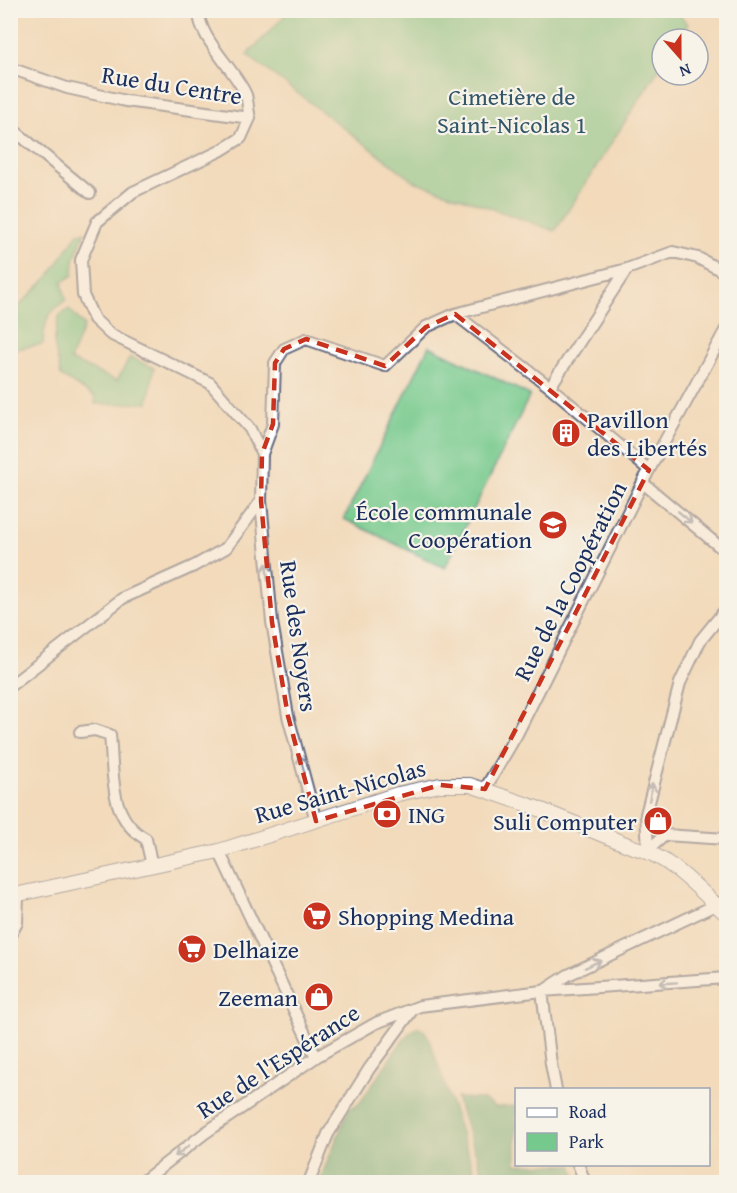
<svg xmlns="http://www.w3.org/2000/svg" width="737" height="1193" font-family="'Gentium Book Plus',serif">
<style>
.green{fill:#75c98c;stroke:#487c75;stroke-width:1.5}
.forest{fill:#60ad78;stroke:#3e6e6b;stroke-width:1.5}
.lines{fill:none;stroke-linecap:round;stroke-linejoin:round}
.minor-casing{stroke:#666b7f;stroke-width:14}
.tertiary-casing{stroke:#666b7f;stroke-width:16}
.minor{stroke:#fff;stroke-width:10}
.tertiary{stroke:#fff;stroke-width:14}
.oneway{stroke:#8d97ae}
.marked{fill:none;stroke:#c8321e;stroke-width:4.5;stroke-dasharray:12 8;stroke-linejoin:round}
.labels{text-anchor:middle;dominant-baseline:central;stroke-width:4.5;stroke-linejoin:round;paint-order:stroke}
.street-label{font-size:24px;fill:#1b2f5e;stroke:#f7f3e8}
.park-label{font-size:24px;fill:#32566a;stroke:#f7f3e8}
.poi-label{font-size:24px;fill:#1b2f5e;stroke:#f7f3e8;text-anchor:start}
</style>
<rect width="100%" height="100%" fill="#f7f3e8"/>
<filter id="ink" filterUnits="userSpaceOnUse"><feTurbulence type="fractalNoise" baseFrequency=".0167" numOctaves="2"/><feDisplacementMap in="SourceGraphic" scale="12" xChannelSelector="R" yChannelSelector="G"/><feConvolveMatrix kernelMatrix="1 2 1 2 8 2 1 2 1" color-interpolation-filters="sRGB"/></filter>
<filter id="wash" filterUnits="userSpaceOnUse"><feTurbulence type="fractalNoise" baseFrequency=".008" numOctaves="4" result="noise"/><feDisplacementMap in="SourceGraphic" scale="24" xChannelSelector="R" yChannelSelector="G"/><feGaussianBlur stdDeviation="1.35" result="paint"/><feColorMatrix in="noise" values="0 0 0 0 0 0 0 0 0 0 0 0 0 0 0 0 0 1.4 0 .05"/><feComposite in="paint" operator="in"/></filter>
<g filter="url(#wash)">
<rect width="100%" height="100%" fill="#f2dabb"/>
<path class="green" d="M675,10L688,24L678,39H662V64L555,231L414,181L247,55L289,11Z
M85,232L74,260L73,275L62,282L66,300C46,314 45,320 43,344L11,350V321L16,309L50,275L78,233Z
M69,309L84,326L70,360L117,381L130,357L154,368L148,403L95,404V397L61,376L54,343L59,316Z
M429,346L530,395L445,568L344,519Z"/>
<path class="forest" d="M418,1027L424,1030L429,1038L478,1182H319L349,1108L359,1104L402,1041L410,1032Z
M456,1098L482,1099L496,1107L516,1106V1164L572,1165L579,1182H486Z"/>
</g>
<g filter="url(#ink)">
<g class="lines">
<g class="minor-casing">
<path id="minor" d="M199,10C197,37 235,69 246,95C248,102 248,111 250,118
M10,68L67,88L126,101L250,118
M250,118L241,138L220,151L133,192L97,222L81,260L83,295L94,319L110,334L210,383L250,429L262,454
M10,127L90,193
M455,314L627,269L673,252L698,258L726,273
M550,387L627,269
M643,483L726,552
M10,686L123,598L194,566L226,548L261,501
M80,732L95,730L110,735C114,774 108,818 146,839L152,866
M485,789L517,734L649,470L726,329
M316,821L288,716L272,622L261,501L262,454L273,424L275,363L284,349L306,339L385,366L426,327L455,314L550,387L649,470
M648,850L646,814L680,683L700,641L726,609
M648,850L665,835L726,839
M219,851L316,1057
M10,936L17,923L18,896
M545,990L568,975L726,900
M542,991L551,1064L556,1090
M578,1164L585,1182
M142,1182L205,1133L316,1057L376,1023L420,1006L542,991L726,978
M309,1182L328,1134L369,1069L413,1009"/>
</g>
<g class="tertiary-casing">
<path id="tertiary" d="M10,896L219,851L398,794L440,785H470L534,807L633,847C670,856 698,889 726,914"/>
</g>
<use href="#minor" class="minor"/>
<use href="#tertiary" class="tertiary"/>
</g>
<defs><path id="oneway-shaft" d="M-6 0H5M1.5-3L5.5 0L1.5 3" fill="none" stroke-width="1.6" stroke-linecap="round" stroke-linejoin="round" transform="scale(1.5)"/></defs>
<g class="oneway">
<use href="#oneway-shaft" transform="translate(685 517) rotate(40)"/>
<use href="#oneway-shaft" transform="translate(267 572) rotate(-95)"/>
<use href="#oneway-shaft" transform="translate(302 764) rotate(-106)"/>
<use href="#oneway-shaft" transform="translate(651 792) rotate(-78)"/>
<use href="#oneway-shaft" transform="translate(593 964) rotate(-25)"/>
<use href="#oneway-shaft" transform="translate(668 983) rotate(176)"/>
<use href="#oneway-shaft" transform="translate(182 1151) rotate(142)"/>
</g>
</g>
<path d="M0 0H737V1193H0ZM455,314L649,470L485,789L440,785L316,821L288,716L272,622L261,501L262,454L273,424L275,363L284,349L306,339L385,366L426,327Z" fill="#f2dabb" fill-opacity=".55" fill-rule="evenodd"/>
<path class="marked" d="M455,314L649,470L485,789L440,785L316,821L288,716L272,622L261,501L262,454L273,424L275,363L284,349L306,339L385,366L426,327Z"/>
<defs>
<g id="building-disc" transform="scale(1.5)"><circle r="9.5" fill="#c8321e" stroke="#f7f3e8"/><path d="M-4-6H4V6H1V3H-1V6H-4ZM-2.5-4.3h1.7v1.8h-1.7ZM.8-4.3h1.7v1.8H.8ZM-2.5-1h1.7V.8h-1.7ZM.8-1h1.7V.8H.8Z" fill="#fff"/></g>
<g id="school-disc" transform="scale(1.5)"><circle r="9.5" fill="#c8321e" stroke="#f7f3e8"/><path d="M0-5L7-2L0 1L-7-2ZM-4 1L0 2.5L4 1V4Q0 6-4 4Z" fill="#fff"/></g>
<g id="bank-disc" transform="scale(1.5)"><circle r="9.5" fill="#c8321e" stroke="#f7f3e8"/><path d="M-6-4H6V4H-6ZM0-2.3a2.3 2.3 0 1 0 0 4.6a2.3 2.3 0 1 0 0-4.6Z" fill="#fff"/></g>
<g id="shop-disc" transform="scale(1.5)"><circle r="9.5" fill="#c8321e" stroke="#f7f3e8"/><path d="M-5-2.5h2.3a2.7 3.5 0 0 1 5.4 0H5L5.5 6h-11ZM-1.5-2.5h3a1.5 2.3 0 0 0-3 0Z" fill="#fff"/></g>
<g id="supermarket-disc" transform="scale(1.5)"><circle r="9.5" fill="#c8321e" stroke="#f7f3e8"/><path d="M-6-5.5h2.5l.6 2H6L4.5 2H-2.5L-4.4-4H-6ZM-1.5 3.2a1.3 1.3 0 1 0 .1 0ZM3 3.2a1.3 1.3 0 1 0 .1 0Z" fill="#fff"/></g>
</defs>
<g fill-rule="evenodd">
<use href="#building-disc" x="566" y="433"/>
<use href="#school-disc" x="553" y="525"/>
<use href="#bank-disc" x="387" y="814"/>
<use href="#shop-disc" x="658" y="821"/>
<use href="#supermarket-disc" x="317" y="916"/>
<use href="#supermarket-disc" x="192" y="949"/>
<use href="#shop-disc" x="319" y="997"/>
</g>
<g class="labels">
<g class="street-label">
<text transform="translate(172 85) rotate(9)">Rue du Centre</text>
<text transform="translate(570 581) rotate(-63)">Rue de la Coopération</text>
<text transform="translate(299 636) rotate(82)">Rue des Noyers</text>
<text transform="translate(340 791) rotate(-16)">Rue Saint-Nicolas</text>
<text transform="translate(278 1061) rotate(-33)">Rue de l'Espérance</text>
</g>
<g class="park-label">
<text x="512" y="96">Cimetière de<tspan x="512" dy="28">Saint-Nicolas 1</tspan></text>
</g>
<g class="poi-label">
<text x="587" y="419">Pavillon<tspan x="587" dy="28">des Libertés</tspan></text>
<text x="532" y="511" text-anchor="end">École communale<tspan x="532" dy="28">Coopération</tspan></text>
<text x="408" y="814">ING</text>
<text x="637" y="821" text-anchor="end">Suli Computer</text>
<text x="338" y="916">Shopping Medina</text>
<text x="213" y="949">Delhaize</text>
<text x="298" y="997" text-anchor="end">Zeeman</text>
</g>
</g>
<rect width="737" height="1193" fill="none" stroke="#f7f3e8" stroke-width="36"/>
<rect x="515" y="1088" width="195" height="78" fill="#f7f3e8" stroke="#9fa5b1" stroke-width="1.5"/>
<rect x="527" y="1108" width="30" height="9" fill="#ffffff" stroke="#9fa5b1" stroke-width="1.5"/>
<text x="569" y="1118" font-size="18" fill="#1b2f5e">Road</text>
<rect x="527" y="1133" width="30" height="18" fill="#75c98c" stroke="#9fa5b1" stroke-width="1.5"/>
<text x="569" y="1148" font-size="18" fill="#1b2f5e">Park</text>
<g transform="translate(680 57) rotate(159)"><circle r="28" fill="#f7f3e8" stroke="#9fa5b1" stroke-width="1.5"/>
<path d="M0-4.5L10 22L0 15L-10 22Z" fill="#c8321e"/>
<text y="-9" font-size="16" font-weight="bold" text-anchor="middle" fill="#1b2f5e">N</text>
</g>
</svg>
